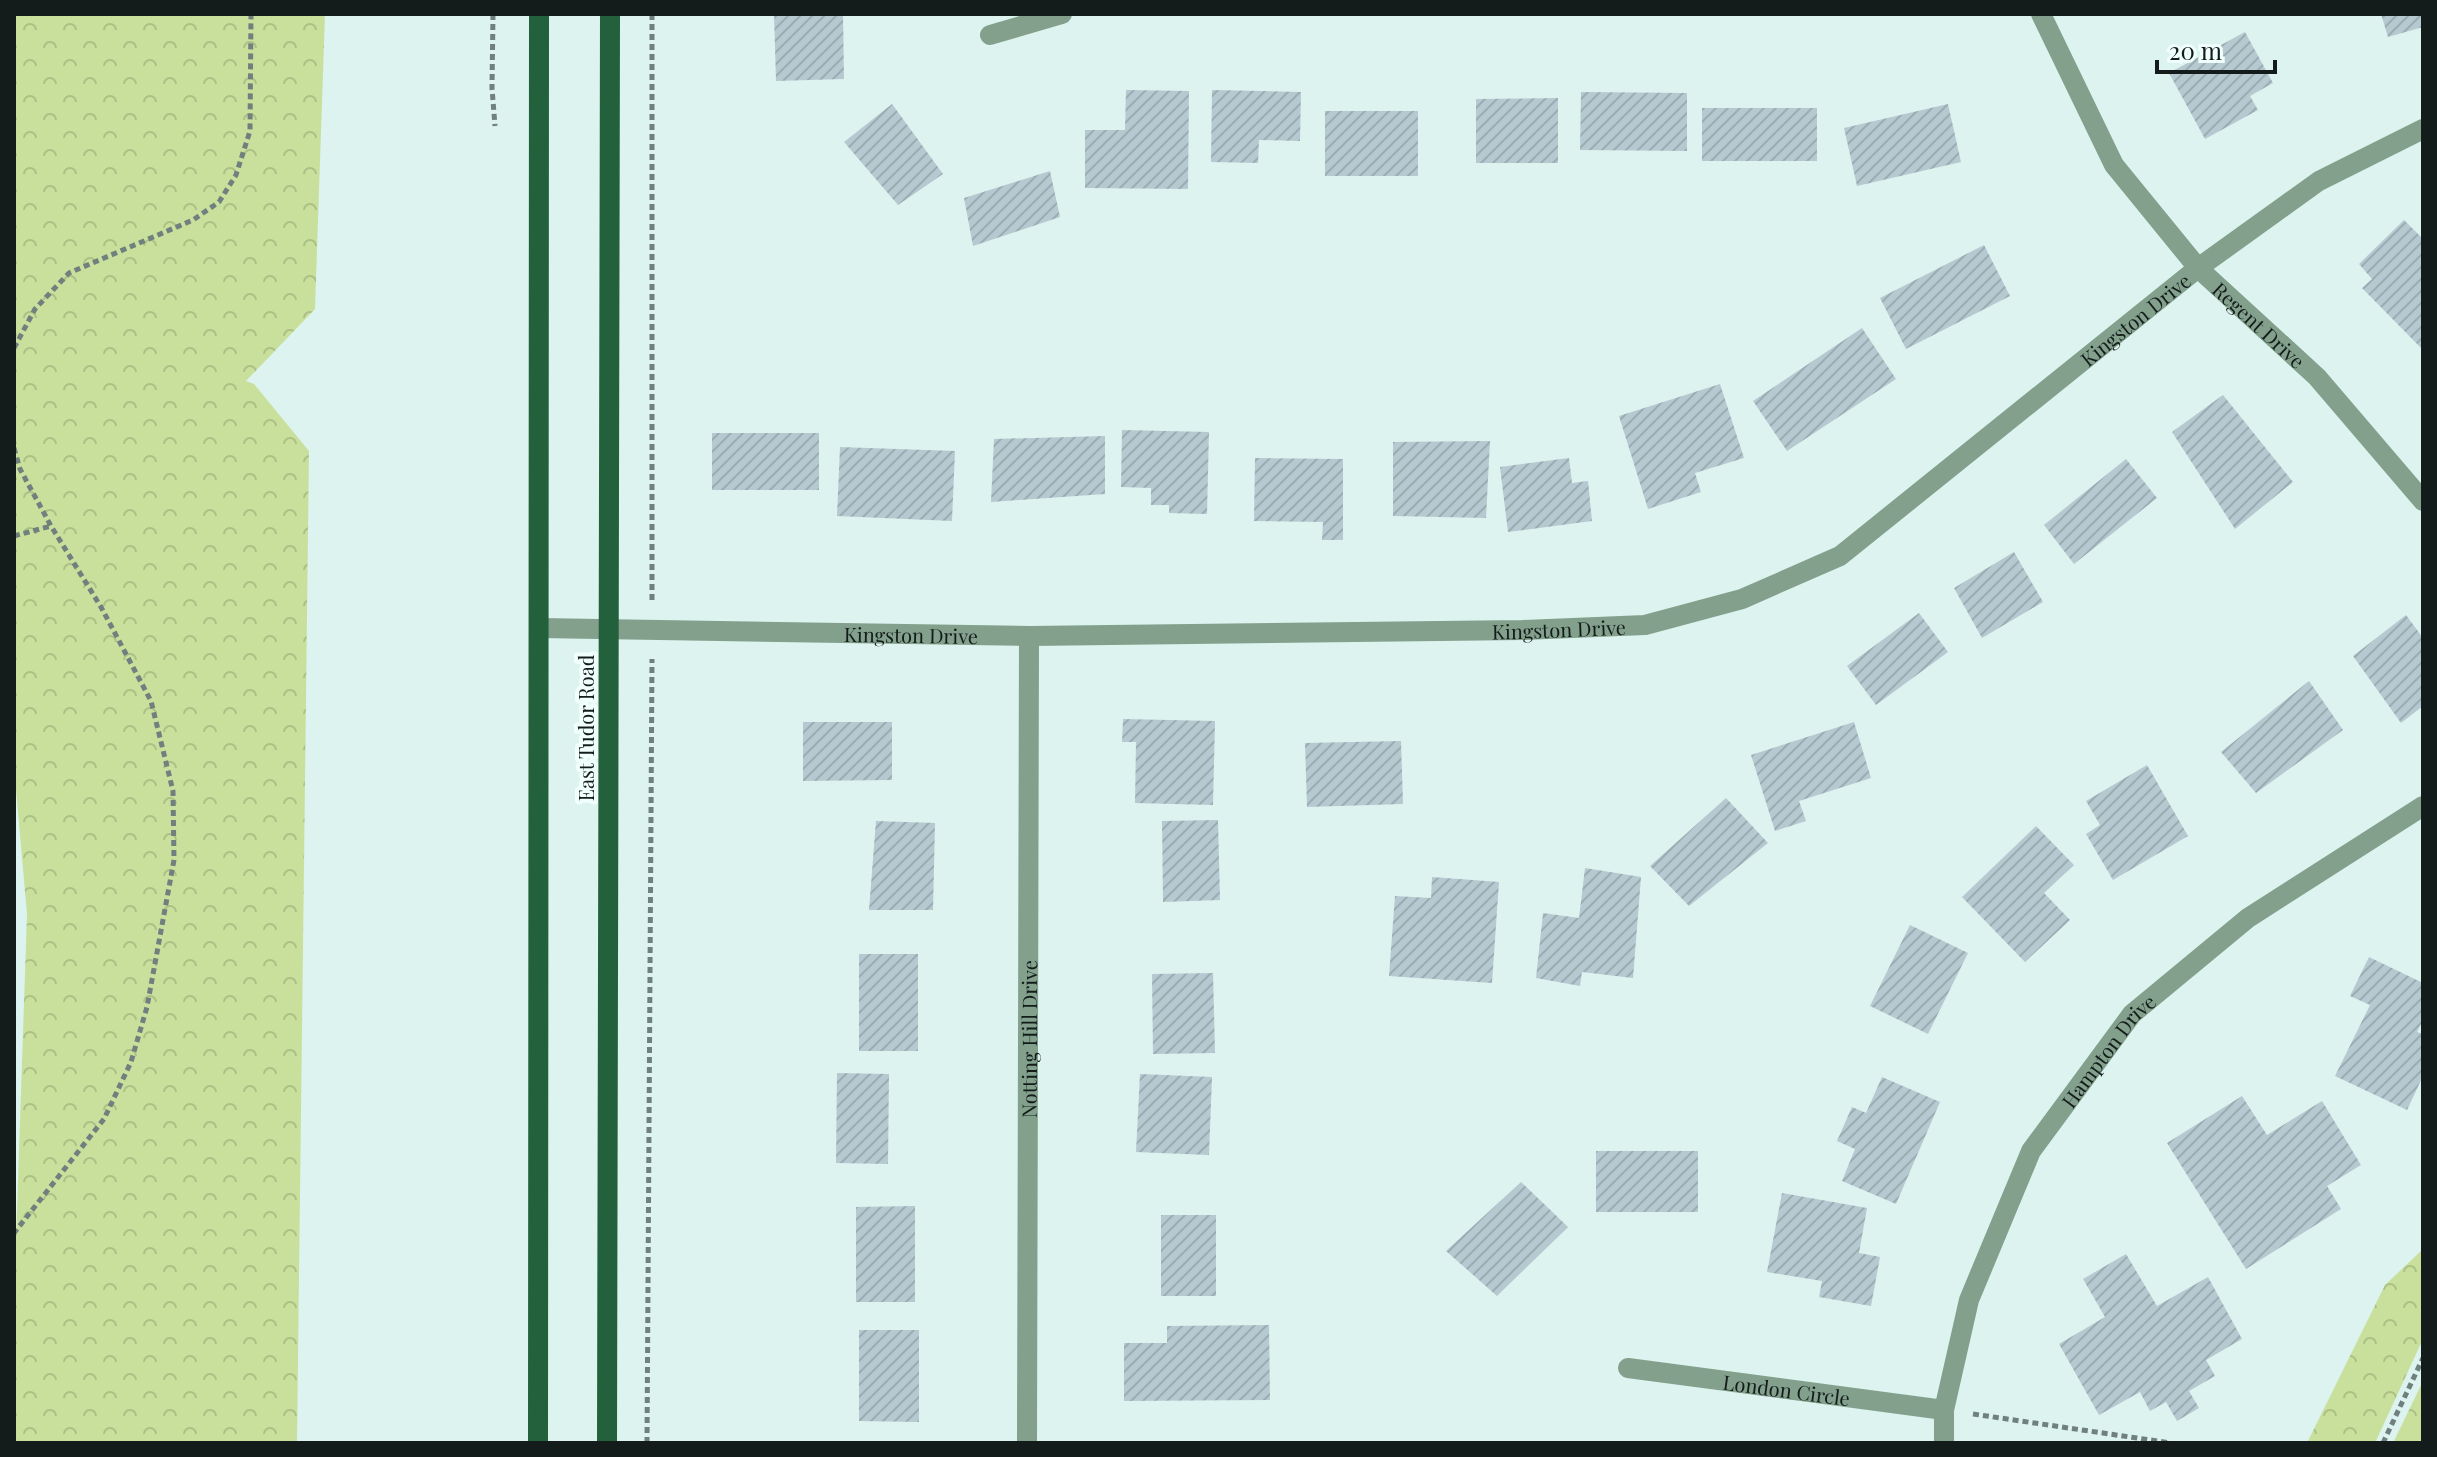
<svg xmlns="http://www.w3.org/2000/svg" width="2437" height="1457" font-family="'Playfair Display',serif">
<style>
.forest{fill:url(#forest-crowns)}
.building{fill:url(#building-hatch)}
.lines{fill:none;stroke-linecap:round;stroke-linejoin:round}
.path{stroke:#70807e;stroke-width:5;stroke-dasharray:6 4;stroke-linecap:butt}
.minor{stroke:#82a08b;stroke-width:20}
.major{stroke:#23603c;stroke-width:20}
.labels{text-anchor:middle;dominant-baseline:central;stroke-width:8;stroke-linejoin:round;paint-order:stroke}
.street-label{font-size:20px;fill:#131c1b;stroke:#f0fefc}
</style>
<defs>
<pattern id="forest-crowns" width="20" height="18" patternUnits="userSpaceOnUse" patternTransform="scale(2)"><rect width="20" height="18" fill="#c9e09c"/><path d="M2 6a3 3 0 1 1 6 0M12 15a3 3 0 1 1 6 0" fill="none" stroke="#acc086"/></pattern>
<pattern id="building-hatch" width="6" height="6" patternUnits="userSpaceOnUse" patternTransform="scale(2)"><rect width="6" height="6" fill="#b5cad0"/><path d="M-1 1l2-2M0 6l6-6M5 7l2-2" fill="none" stroke="#9badb2"/></pattern>
</defs>
<rect width="100%" height="100%" fill="#dcf3f0"/>
<path class="forest" d="M14,14H325L315,309L246,381L254,384L309,451L297,1443H14V1299L27,914L14,767Z
M2423,1249V1339L2375,1443H2307L2385,1285Z
M2423,1381V1443H2393Z"/>
<path class="building" d="M774,14H843L844,79L776,81Z
M2381,14H2423V27L2388,37Z
M2245,32L2273,83L2250,96L2258,110L2205,139L2169,73Z
M1126,90L1189,91L1188,189L1085,188V130H1125Z
M1212,90L1301,92L1300,141L1259,140L1258,163L1211,162Z
M1581,92L1687,93V151L1580,150Z
M1558,98V163H1476V99Z
M892,104L943,174L898,205L844,142Z
M1948,104L1961,162L1857,186L1844,128Z
M1702,108H1817V161H1702Z
M1325,111H1418V176H1325Z
M1050,171L1060,217L973,246L964,198Z
M2404,220L2423,239V350L2362,288L2372,279L2359,264Z
M1984,245L2010,296L1906,349L1880,298Z
M1862,328L1896,379L1787,451L1753,401Z
M1720,384L1744,458L1695,473L1701,492L1648,509L1619,416Z
M2223,395L2293,482L2235,529L2172,432Z
M1122,430L1209,432L1207,514L1169,513V505H1151V488L1121,487Z
M712,433H819V490H712Z
M1105,436V494L991,502L994,439Z
M1490,441L1486,518L1393,516V442Z
M840,447L955,451L952,521L837,516Z
M1255,458L1343,459V540H1322L1323,522L1254,521Z
M1569,458L1572,483L1588,481L1592,521L1508,532L1500,467Z
M2126,459L2157,498L2074,564L2044,525Z
M2014,552L2043,602L1982,638L1954,588Z
M1919,613L1948,652L1876,705L1847,666Z
M2406,615L2423,638V706L2401,723L2353,656Z
M2309,681L2343,730L2256,793L2221,752Z
M1123,719L1215,721L1213,805L1135,803L1136,742H1122Z
M803,722H892V780L803,781Z
M1854,722L1871,778L1799,801L1806,821L1775,831L1751,755Z
M1401,741L1403,804L1307,807L1305,743Z
M2147,765L2188,836L2113,880L2086,834L2100,825L2086,801Z
M1726,798L1768,843L1689,906L1650,866Z
M1218,820L1220,900L1163,902L1162,821Z
M876,821L935,823L933,910H869Z
M2036,826L2074,865L2044,893L2070,920L2025,962L1962,897Z
M1585,868L1641,877L1633,978L1582,972L1580,986L1536,978L1543,913L1579,918Z
M1432,877L1499,882L1492,983L1389,976L1395,896L1431,898Z
M1910,925L1968,953L1928,1034L1870,1006Z
M859,954H918V1051H859Z
M2369,957L2423,983V1020L2417,1032L2423,1034V1076L2407,1110L2335,1076L2370,1005L2350,996Z
M1213,973L1215,1053L1153,1054L1152,974Z
M837,1073L889,1074L888,1164L836,1163Z
M1140,1074L1212,1077L1209,1155L1136,1152Z
M1882,1077L1940,1102L1896,1204L1842,1181L1855,1149L1837,1141L1852,1107L1866,1113Z
M2242,1096L2267,1135L2322,1101L2361,1165L2327,1186L2341,1209L2246,1269L2167,1143Z
M1596,1151H1698V1212H1596Z
M1521,1182L1568,1227L1497,1296L1446,1251Z
M1782,1193L1867,1208L1859,1253L1880,1257L1871,1306L1819,1297L1822,1281L1767,1272Z
M915,1206V1302H856V1207Z
M1161,1215H1216V1296H1161Z
M2126,1254L2157,1306L2208,1277L2242,1339L2206,1360L2215,1376L2189,1391L2199,1408L2177,1421L2166,1402L2150,1411L2140,1392L2099,1415L2059,1344L2105,1317L2083,1279Z
M1269,1325L1270,1400L1124,1401V1343H1167V1326Z
M859,1330H919V1422L859,1421Z"/>
<g class="lines">
<path class="path" d="M493,14L492,88L495,126
M652,14V601
M14,348L35,309L69,273L193,220L219,202L236,175L250,131L251,14
M14,448L20,469L51,526L101,607L151,701L173,791L174,860L147,1007L131,1062L104,1119L14,1233
M14,536L51,526
M1973,1414L2171,1443
M647,1443L652,659
M2383,1443L2423,1358"/>
<g class="minor">
<path id="s1" d="M2041,14L2114,165L2198,268L2317,377L2423,501"/>
<path d="M990,35L1062,14"/>
<path id="s2" d="M539,628L1029,636L1523,630L1645,625L1742,599L1840,556L2198,268L2319,181L2423,129"/>
<path id="s3" d="M1628,1368L1944,1410"/>
<path id="s4" d="M1027,1443L1029,636"/>
<path id="s5" d="M1944,1443V1410L1969,1300L2031,1151L2132,1014L2248,918L2423,806"/>
</g>
<path class="major" d="M538,1443L539,14
M607,1443L610,14"/>
</g>
<g class="labels">
<g class="street-label">
<text stroke="none"><textPath href="#s2" startOffset="1692">Kingston Drive</textPath></text>
<text stroke="none"><textPath href="#s1" startOffset="384">Regent Drive</textPath></text>
<text stroke="none"><textPath href="#s2" startOffset="1020">Kingston Drive</textPath></text>
<text stroke="none"><textPath href="#s2" startOffset="372">Kingston Drive</textPath></text>
<text transform="translate(585 728) rotate(-90)">East Tudor Road</text>
<text stroke="none"><textPath href="#s4" startOffset="404">Notting Hill Drive</textPath></text>
<text stroke="none"><textPath href="#s5" startOffset="434">Hampton Drive</textPath></text>
<text stroke="none"><textPath href="#s3" startOffset="160">London Circle</textPath></text>
</g>
</g>
<rect width="2437" height="1457" fill="none" stroke="#131c1b" stroke-width="32"/>
<path d="M2157 60v12h118v-12" fill="none" stroke="#131c1b" stroke-width="4"/>
<text x="2169" y="60" font-size="24" fill="#131c1b" stroke="#f0fefc" stroke-width="6" paint-order="stroke">20 m</text>
</svg>
